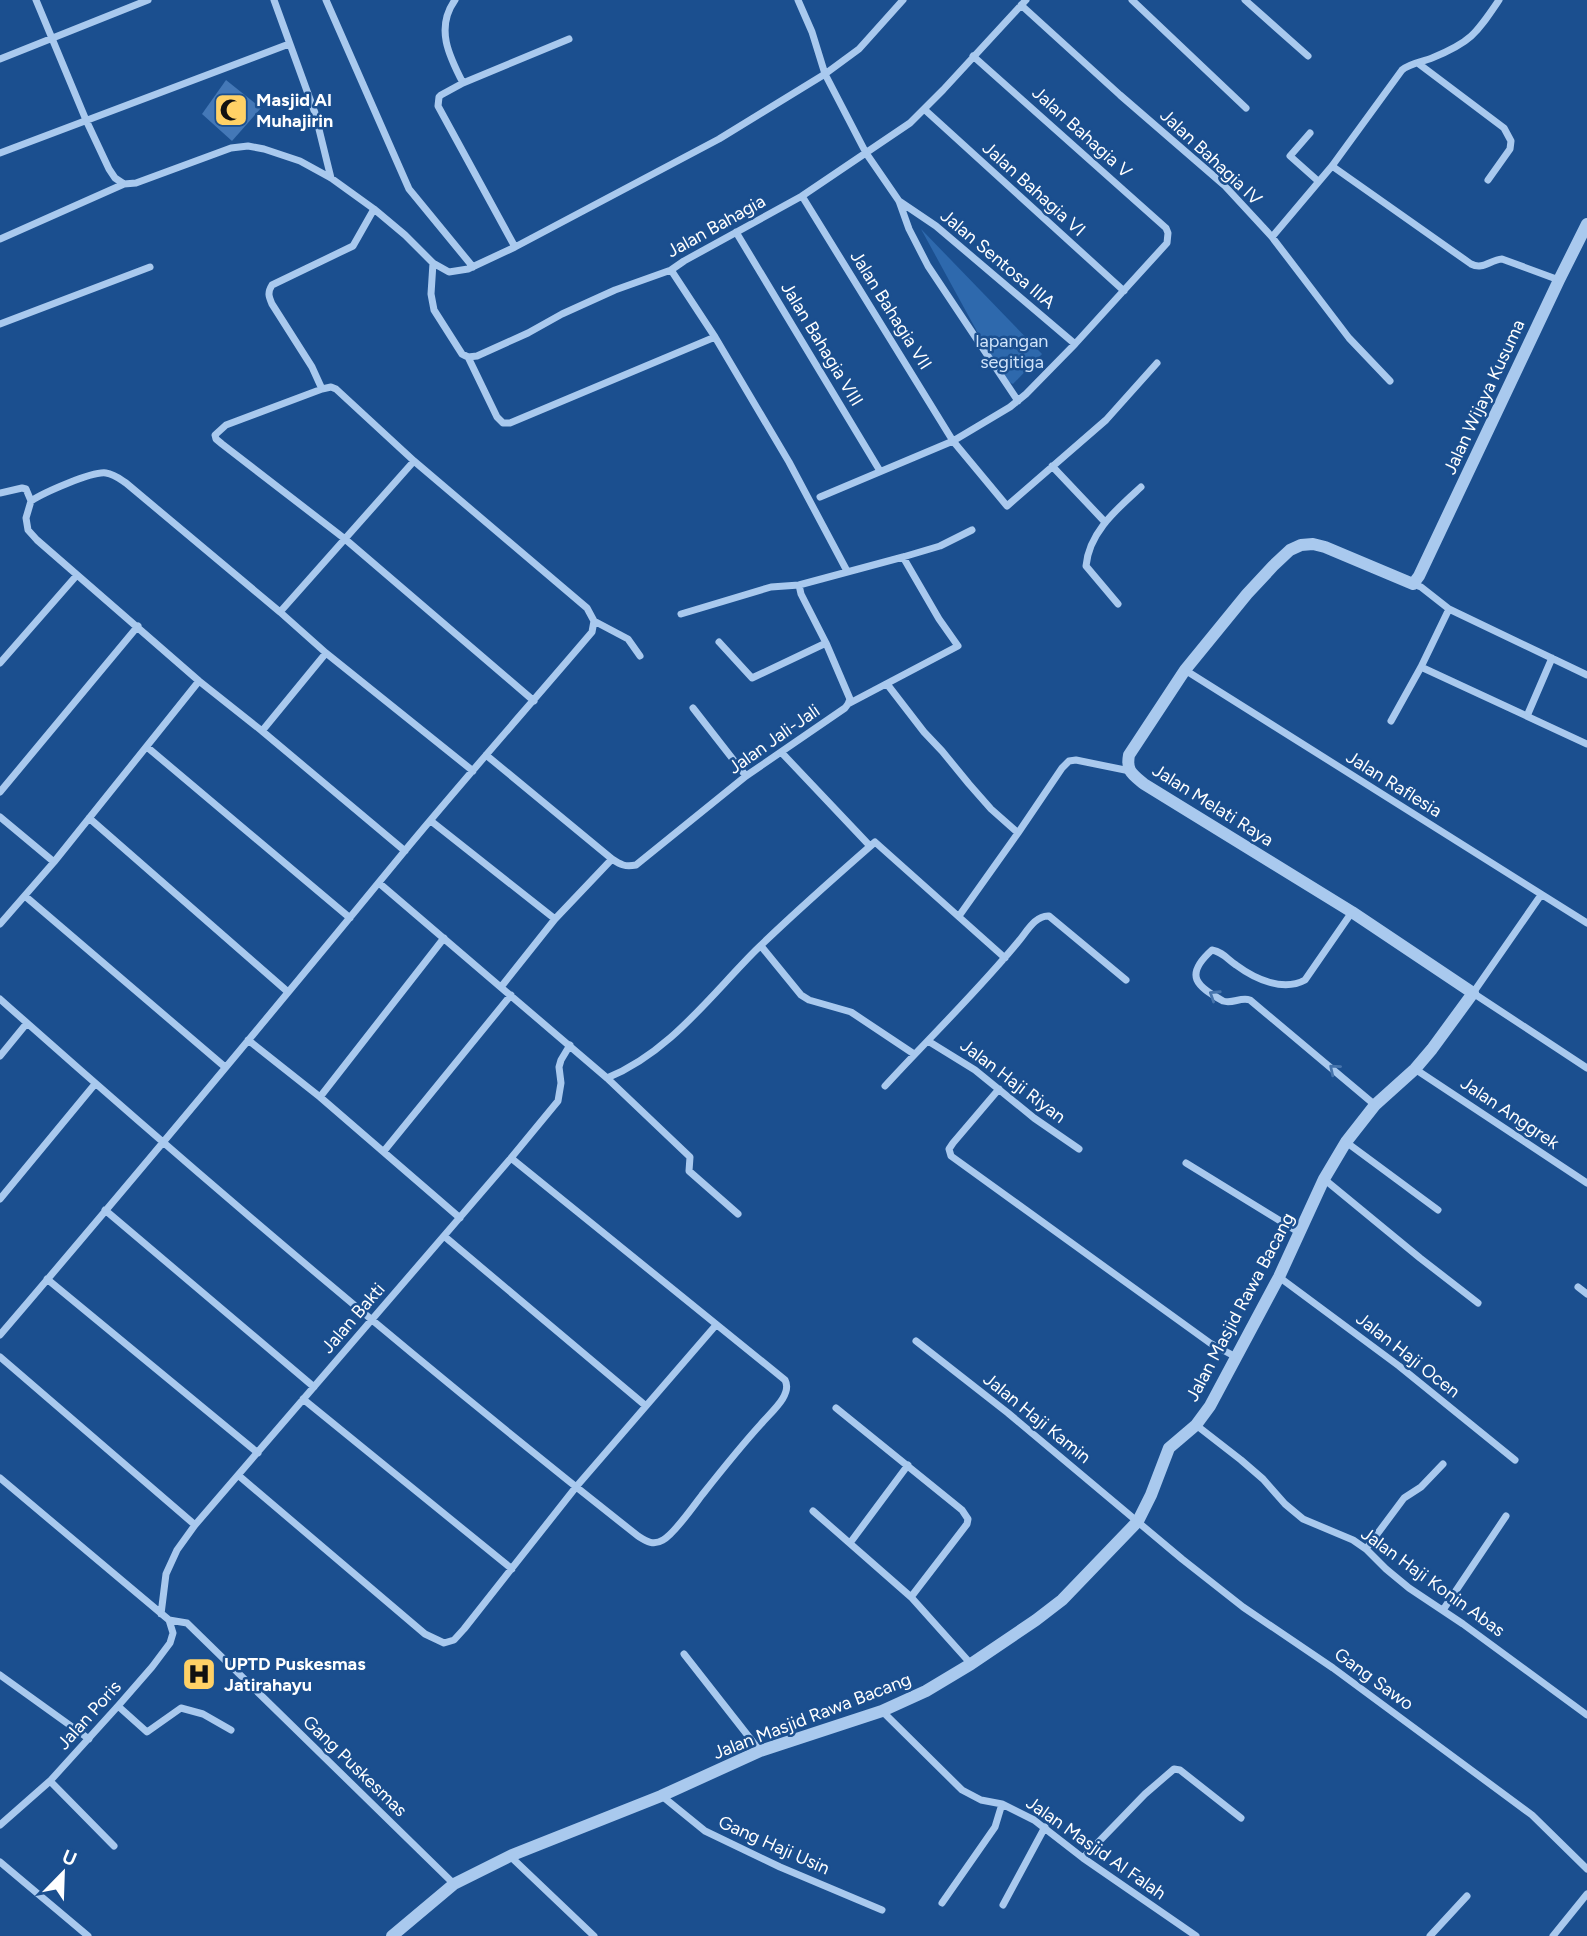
<svg xmlns="http://www.w3.org/2000/svg" width="1587" height="1936" font-family="Figtree,sans-serif">
<style>
.green{fill:#2e69ad}
.building{fill:#4478b7}
.lines{fill:none;stroke-linecap:round;stroke-linejoin:round}
.minor{stroke:#a9c9ee;stroke-width:7}
.tertiary{stroke:#a9c9ee;stroke-width:12}
.oneway{stroke:#4674ac}
.labels{text-anchor:middle;dominant-baseline:central;stroke-width:5;stroke-linejoin:round;paint-order:stroke}
.poi-label{font-size:18px;font-weight:bold;fill:#fff;stroke:#1b4f8f;text-anchor:start}
.street-label{font-size:18px;fill:#fff;stroke:#1b4f8f}
.park-label{font-size:18px;fill:#cfe3fa;stroke:#1b4f8f}
</style>
<rect width="100%" height="100%" fill="#1b4f8f"/>
<path class="green" d="M921,229L1042,354L1013,384L1003,379Z"/>
<path class="building" d="M226,80L261,108L232,141L202,114Z"/>
<g class="lines">
<path class="minor" d="M36,0L86,120L109,169L115,178L124,184
M274,0L315,113L331,178
M326,0L409,189L473,267
M455,0C435,28 449,56 463,83
M798,0L812,32L825,74L866,153L899,201L909,229L928,266L1018,401
M1132,0L1246,108
M1245,0L1308,56
M1021,5L1120,95L1224,185L1272,237L1349,338L1390,381
M0,59L148,0
M1419,64L1504,128L1511,141L1510,149L1488,180
M924,109L1124,291
M1310,133L1290,156L1318,181
M0,153L289,44
M1332,166L1471,264C1483,270 1490,260 1502,259L1559,280
M802,196L953,441L1007,506L1106,420L1157,363
M899,201L936,226L1075,344
M736,232L880,471
M1272,237L1332,166L1402,70C1410,63 1422,62 1432,58C1471,42 1476,34 1499,0
M0,239L124,184L136,183L231,148L248,146L264,149L300,161L331,178L374,209L405,235L433,263L449,272L468,269L515,247L719,139L825,74L859,49L903,0
M515,247L438,106L439,97L441,95L463,83L569,39
M433,263L431,294L434,310L462,354L468,357L477,356L528,333L562,314L615,290L671,270L684,261L802,196L910,123L943,90L1026,0
M671,270L715,337L789,462L847,571
M0,324L150,267
M468,357L497,417L503,423H510L715,337
M322,389L312,367L272,304C269,297 267,293 272,285L353,246L374,209
M1052,466L1105,522
M0,493L22,488L26,489L31,501L26,518L28,530L37,540L199,681L262,731L405,851
M820,497L953,441L1010,407L1026,394L1075,344L1167,243L1168,233L1166,228L973,56
M31,501C43,493 92,471 106,473C114,474 120,479 126,483L280,612L326,653L473,771
M1413,584L1421,587L1449,609L1587,675
M1118,604L1086,566C1089,532 1117,509 1141,487
M280,612L414,461
M681,614L771,587L799,585L903,557L940,546L972,530
M594,621L628,639L640,656
M719,642L752,678L826,643
M0,663L77,575
M1421,667L1587,744
M1185,670L1587,923
M887,684L924,732L942,751L969,784L991,809L1018,833
M848,704L958,646L939,619L903,557
M693,708L746,776
M1527,716L1552,658
M1391,721L1421,667L1449,609
M262,731L326,653
M147,747L350,918
M781,752L870,846
M486,755L612,859L555,919L501,987
M0,792L138,626
M0,817L54,862
M89,818L288,992
M431,821L555,919
M612,859C621,865 625,867 636,865L746,776L845,708L848,704L850,699L826,643L801,594L799,585
M379,883L607,1078L690,1157L689,1171L738,1214
M1541,895L1473,993L1587,1068
M25,896L225,1067
M1352,912L1305,980C1283,992 1255,979 1236,965C1227,959 1223,952 1212,950C1183,976 1197,986 1223,1001C1233,1004 1240,997 1250,1000L1375,1105
M959,916L1018,833L1062,768L1069,761L1076,760L1130,771
M0,924L54,862L199,681
M761,946L801,995L809,1000L851,1012L914,1054
M0,999C208,1184 420,1364 638,1536C646,1541 653,1546 663,1540C674,1534 693,1507 702,1495C721,1471 740,1447 761,1424C770,1413 793,1395 785,1380L511,1158
M248,1040L320,1097L460,1218
M928,1041L975,1070L1034,1118L1079,1149
M0,1056L27,1023
M1415,1069L1587,1183
M607,1078C669,1053 710,996 756,950C794,913 835,877 875,842L1005,958
M885,1086C929,1038 976,993 1018,942C1026,933 1035,915 1049,916L1126,980
M999,1089L953,1143L949,1149L951,1156L1210,1343L1236,1357
M320,1097L444,938
M1346,1142L1438,1210
M384,1151L511,995
M1186,1163L1300,1233
M1324,1179L1420,1258L1478,1303
M0,1199L95,1084
M105,1210L314,1387
M444,1236L646,1406
M1279,1277L1399,1366L1515,1460
M47,1279L258,1453
M1578,1287L1587,1294
M0,1335C136,1176 270,1015 403,853C465,778 529,706 592,632L594,621L587,608L414,461L336,389L331,387L322,389L226,425L215,435L216,439L222,444L345,539L534,701
M916,1341L1008,1413L1182,1559L1243,1607L1333,1668L1532,1815L1587,1869
M0,1357L195,1525
M303,1399L512,1569
M836,1408L962,1510L968,1519L967,1524L911,1597
M1196,1425L1241,1460L1263,1479L1285,1504L1303,1519L1353,1540L1366,1549L1386,1569L1409,1588L1463,1624L1587,1715
M238,1475L425,1634L444,1643L454,1640L464,1629L576,1487L716,1325
M0,1478L169,1620L173,1633L170,1643L152,1667L118,1706L50,1781L0,1825
M813,1511L911,1597L971,1664
M850,1543L908,1465
M1366,1549L1404,1498L1421,1487L1443,1464
M1443,1610L1506,1516
M161,1614L166,1574L177,1550L195,1525L511,1158L558,1101L561,1083L559,1067L561,1060L570,1045
M169,1620L187,1623L454,1884
M684,1654L760,1751
M0,1675L89,1739
M118,1706L147,1732L181,1708L203,1714L231,1730
M882,1711L962,1790L981,1800L1002,1804L1034,1820L1083,1858L1196,1936
M50,1781L114,1846
M662,1796L705,1831L780,1867L882,1910
M510,1856L594,1936
M1083,1858L1145,1794L1174,1769L1180,1770L1241,1818
M0,1862L88,1936
M942,1903L995,1827L1002,1804
M1003,1905L1045,1827
M1430,1936L1467,1896
M1553,1936L1587,1894"/>
<path class="tertiary" d="M392,1936L454,1884L510,1856L661,1796L760,1751L882,1711L926,1691L971,1664L1036,1620L1062,1600L1138,1521L1151,1495L1169,1448L1196,1425L1210,1406L1279,1277L1324,1179L1346,1142L1375,1105L1415,1069L1432,1049L1473,993L1352,912L1144,784C1132,774 1126,771 1129,755L1185,670L1247,594L1273,566L1290,550L1301,545L1313,544L1325,547L1413,584L1419,576L1559,280L1587,224"/>
</g>
<defs><path id="oneway-chevron" d="M-2-3.5L2.5 0L-2 3.5" fill="none" stroke-width="1.6" stroke-linecap="round" stroke-linejoin="round" transform="scale(1.75)"/></defs>
<g class="oneway">
<use href="#oneway-chevron" transform="translate(1214 995) rotate(-147)"/>
<use href="#oneway-chevron" transform="translate(1334 1069) rotate(-140)"/>
</g>
<defs>
<g id="mosque-square" transform="scale(1.75)"><rect x="-9" y="-9" width="18" height="18" rx="4" fill="#ffd166" stroke="#1b4f8f"/><path d="M3.5-4.9A6 6 0 1 0 3.5 4.9A5 5 0 1 1 3.5-4.9Z" fill="#111"/></g>
<g id="hospital-square" transform="scale(1.75)"><rect x="-9" y="-9" width="18" height="18" rx="4" fill="#ffd166" stroke="#1b4f8f"/><path d="M-5-5h3v3.5h4V-5h3V5h-3V1.5h-4V5h-3Z" fill="#111"/></g>
</defs>
<g fill-rule="evenodd">
<use href="#mosque-square" x="231" y="110"/>
<use href="#hospital-square" x="199" y="1674"/>
</g>
<g class="labels">
<g class="poi-label">
<text x="256" y="100">Masjid Al<tspan x="256" dy="21">Muhajirin</tspan></text>
<text x="224" y="1664">UPTD Puskesmas<tspan x="224" dy="21">Jatirahayu</tspan></text>
</g>
<g class="street-label">
<text transform="translate(1082 132) rotate(42)">Jalan Bahagia V</text>
<text transform="translate(1211 157) rotate(43)">Jalan Bahagia IV</text>
<text transform="translate(1034 189) rotate(42)">Jalan Bahagia VI</text>
<text transform="translate(716 226) rotate(-29)">Jalan Bahagia</text>
<text transform="translate(998 259) rotate(40)">Jalan Sentosa IIIA</text>
<text transform="translate(891 310) rotate(58)">Jalan Bahagia VII</text>
<text transform="translate(822 344) rotate(59)">Jalan Bahagia VIII</text>
<text transform="translate(1484 397) rotate(-65)">Jalan Wijaya Kusuma</text>
<text transform="translate(774 739) rotate(-35)">Jalan Jali-Jali</text>
<text transform="translate(1394 784) rotate(32)">Jalan Raflesia</text>
<text transform="translate(1213 805) rotate(32)">Jalan Melati Raya</text>
<text transform="translate(1013 1081) rotate(37)">Jalan Haji Riyan</text>
<text transform="translate(1510 1113) rotate(34)">Jalan Anggrek</text>
<text transform="translate(1240 1307) rotate(-62)">Jalan Masjid Rawa Bacang</text>
<text transform="translate(353 1318) rotate(-49)">Jalan Bakti</text>
<text transform="translate(1408 1355) rotate(38)">Jalan Haji Ocen</text>
<text transform="translate(1037 1418) rotate(39)">Jalan Haji Kamin</text>
<text transform="translate(1433 1582) rotate(36)">Jalan Haji Konin Abas</text>
<text transform="translate(1374 1679) rotate(36)">Gang Sawo</text>
<text transform="translate(89 1715) rotate(-48)">Jalan Poris</text>
<text transform="translate(812 1716) rotate(-21)">Jalan Masjid Rawa Bacang</text>
<text transform="translate(355 1766) rotate(44)">Gang Puskesmas</text>
<text transform="translate(774 1845) rotate(24)">Gang Haji Usin</text>
<text transform="translate(1096 1848) rotate(35)">Jalan Masjid Al Falah</text>
</g>
<g class="park-label">
<text x="1012" y="341">lapangan<tspan x="1012" dy="21">segitiga</tspan></text>
</g>
</g>
<g transform="translate(63 1873) rotate(23)" stroke="#1b4f8f" stroke-width="5" paint-order="stroke">
<path d="M0-5L12 26L0 18L-12 26Z" fill="#ffffff"/>
<text y="-10" font-size="19" font-weight="bold" text-anchor="middle" fill="#ffffff">U</text>
</g>
</svg>
